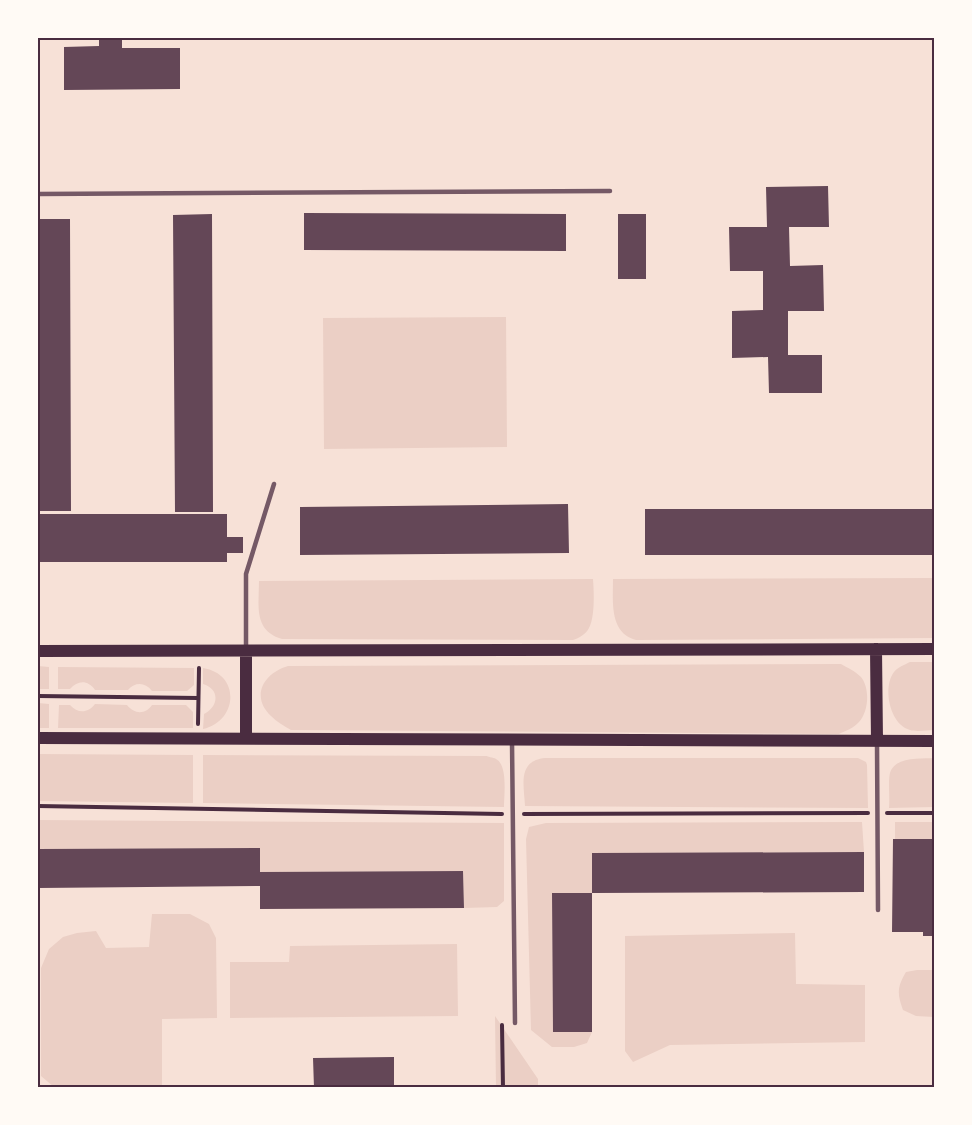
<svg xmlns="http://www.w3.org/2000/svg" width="972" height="1125" font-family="'DejaVu Sans',sans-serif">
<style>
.green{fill:#ebcfc5}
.building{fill:#644757}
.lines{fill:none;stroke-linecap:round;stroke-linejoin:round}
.path{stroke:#4a2c40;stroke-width:4}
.service{stroke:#755966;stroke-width:4.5}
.secondary{stroke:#4a2c40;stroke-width:12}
.neatline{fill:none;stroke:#4a2c40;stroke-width:2}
</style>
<rect width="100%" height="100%" fill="#f7e1d7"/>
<path class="green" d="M506,317L507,447L324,449L323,318Z
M934,578V638L636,640C609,633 613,601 613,579Z
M593,579C594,592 595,617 589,628C586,634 579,638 573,640L282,639C253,631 259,605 259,581Z
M910,662H934V730C927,730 917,732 910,730C890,725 882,688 894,672C898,667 904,665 910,662Z
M841,664C848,668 855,671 861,677C870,688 869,711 859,722C854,728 845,731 839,734L291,730C284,726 277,722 271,716C250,696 264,673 288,666Z
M38,666L49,667V689H38Z
M58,667L194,668V685L187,691H152C145,682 135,682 128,690H95C88,680 78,680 70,689H58Z
M203,668C241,674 238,721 203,729L204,714C219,706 220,689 203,684Z
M38,703L49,704V728H38Z
M95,704L127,705C134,714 145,715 152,705H186L193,712V728H58L59,705H70C78,714 88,713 95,704Z
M38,754L193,755V803L38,801Z
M203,755L487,756C488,757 496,758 496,759C508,765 504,795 504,807L203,803Z
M545,758H858L866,762L867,765L868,808L525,806C524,785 517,761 545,758Z
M934,758V807L889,808C890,799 888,780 890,773C895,756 922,759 934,758Z
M38,820L504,823V901L497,907L464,908L463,871L260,872V848L38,849Z
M862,822L864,852L592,853V893H552L553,1031L592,1032L587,1043L574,1047H552L531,1030L526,839L529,827L546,823Z
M895,822H934V839H895Z
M152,914H190L209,924L216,938L217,1018L162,1019V1087H54L41,1076V968L49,949L63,937L77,933L96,931L106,948L149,947Z
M795,933L796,984L865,985V1042L670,1045L633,1062L625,1051V936Z
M457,944L458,1016L230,1018V962H289L290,946Z
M917,970H934V1017L916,1016L903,1010C897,994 897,987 906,972Z
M495,1016L538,1079V1087H496Z"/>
<path class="building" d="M99,38H122V48H180V89L64,90V47L99,46Z
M828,186L829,227H789L790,266L823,265L824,311H788V355H822V393H769L768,357L732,358V311L763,310V271H730L729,227H767L766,187Z
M304,213L566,214V251L304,250Z
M212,214L213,512H175L173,215Z
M618,214H646V279H618Z
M38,219H70L71,511H38Z
M568,504L569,553L300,555V507Z
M645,509H934V555H645Z
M38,514H227V537H243V553H227V562H38Z
M893,839H934V936H923V932H892Z
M260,848V872L463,871L464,908L260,909V886L38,888V849Z
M864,852V892L592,893V853Z
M552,893H592V1032H553Z
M394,1057V1088H314L313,1058Z"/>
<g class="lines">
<path class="path" d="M38,696L198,698
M198,724L199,668
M38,806L502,814
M887,813H934
M524,814L868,813
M502,1025L503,1088"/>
<path class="service" d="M38,194L610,191
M246,651V574L274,484
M512,741L515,1023
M877,742L878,910"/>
<path class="secondary" d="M876,649L877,741
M38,651L934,649
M246,651V738
M38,738L934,741"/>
</g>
<rect width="972" height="1125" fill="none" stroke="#fffaf5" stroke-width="78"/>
<rect x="39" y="39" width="894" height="1047" class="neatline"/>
</svg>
